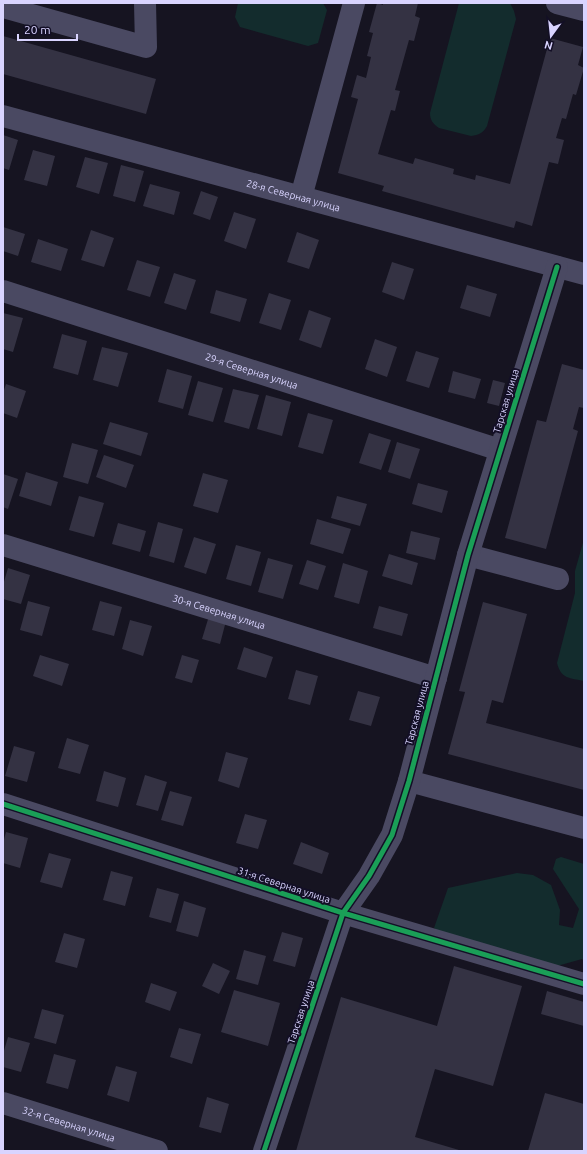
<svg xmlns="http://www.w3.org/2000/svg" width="587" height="1154" font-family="Ubuntu,sans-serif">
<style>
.green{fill:#132c2d}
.building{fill:#343243}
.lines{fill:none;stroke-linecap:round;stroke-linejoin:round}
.minor{stroke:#4a4962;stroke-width:22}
.cycleway-casing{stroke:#130f26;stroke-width:8}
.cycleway{stroke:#1a9f57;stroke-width:5}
.labels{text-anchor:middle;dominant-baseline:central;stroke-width:4;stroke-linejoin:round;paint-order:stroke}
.street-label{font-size:10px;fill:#d9d4ff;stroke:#130f26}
</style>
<rect width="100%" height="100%" fill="#161421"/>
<path class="green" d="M238,3H323L327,10L318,43L308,46L240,27L235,17Z
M459,3H510L514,11L516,19L487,126C483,133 479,135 471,136L439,128C433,124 430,120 430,113Z
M584,539V681C570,678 561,679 557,663L575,593V571Z
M561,857L584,864V961L582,959L557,966L459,946L434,928L448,888L517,873L533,875L551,885L560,910L559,925L573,928L579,909L553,869L556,859Z"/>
<path class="building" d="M377,3L383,5V3H418L415,16L420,18L414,41L409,40L395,90L400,91L395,111L391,110L378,154L413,164L415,158L454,169L453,174L475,180L476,175L510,184L550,38L583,47L578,65L584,68L576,95L573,94L566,119L562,118L556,138L564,140L558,164L549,162L532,226L516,221L514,228L510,227L382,191L384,186L338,173L358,99L351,97L357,75L366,78L371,57L367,56L373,33L369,32Z
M3,36L156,79L146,114L3,74Z
M3,135L18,140L9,170L3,168Z
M33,150L55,156L47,186L24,180Z
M85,157L108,163L99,194L76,187Z
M121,165L144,171L135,202L113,196Z
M150,184L180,192L174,215L143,206Z
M201,191L218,197L210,220L193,214Z
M234,212L256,219L246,249L224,241Z
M3,227L25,234L18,256L3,251Z
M91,230L114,238L104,267L81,260Z
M297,232L319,240L309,269L287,262Z
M38,239L68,249L61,271L31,262Z
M137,260L160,267L150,297L127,290Z
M392,262L414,269L404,300L382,292Z
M174,273L196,280L186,310L164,303Z
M467,285L497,294L490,317L460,308Z
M216,290L247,299L240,322L210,313Z
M269,293L291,300L281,330L259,323Z
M309,310L331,318L321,348L299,340Z
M3,313L23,318L13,352L3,349Z
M62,334L87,341L78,375L53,368Z
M375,339L397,347L387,377L365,369Z
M102,347L128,353L118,387L93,380Z
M416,351L439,358L429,388L406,381Z
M562,364L584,370V408L579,407L573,429L578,431L546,549L505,538L537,420L546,422Z
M167,369L192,376L183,409L158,402Z
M453,371L481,379L475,399L448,392Z
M493,380L505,383L499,406L487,403Z
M198,381L223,388L213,422L188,415Z
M6,384L26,391L17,418L3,413V393Z
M233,389L259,395L249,429L224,422Z
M266,395L291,402L282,436L257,429Z
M308,413L333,420L323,454L298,447Z
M110,422L148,433L141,456L103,444Z
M369,433L391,440L381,470L359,463Z
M397,442L420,449L410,479L388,472Z
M72,443L98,450L88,484L63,477Z
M104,455L134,465L126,488L96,477Z
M26,472L58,482L51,506L19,496Z
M203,473L228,480L218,513L193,506Z
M3,474L18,479L8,509L3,507Z
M418,483L448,491L442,513L412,504Z
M79,496L104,503L94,537L69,530Z
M337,496L367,504L360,526L331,518Z
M317,519L351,529L343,554L310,544Z
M158,522L183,529L174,563L149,556Z
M118,523L146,531L140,552L112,544Z
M411,531L440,538L435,560L406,553Z
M194,537L216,544L206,574L184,567Z
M236,545L261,552L251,586L226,579Z
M389,554L418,563L412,585L382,576Z
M268,558L293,565L283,599L258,592Z
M307,560L326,566L318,590L299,584Z
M343,563L368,571L359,604L334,597Z
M8,568L30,575L21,604L3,599V585Z
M28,601L50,607L42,636L20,630Z
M100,601L122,607L114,636L92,630Z
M483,602L527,614L503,703L492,700L486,723L584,749V790L448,754L465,692L459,691Z
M379,606L408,614L402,636L373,628Z
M209,616L226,621L220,644L202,639Z
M130,620L152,626L143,656L122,649Z
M244,647L273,657L266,678L237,669Z
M40,655L69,664L62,686L33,676Z
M182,655L199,660L192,683L175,678Z
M296,670L318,676L310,705L288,699Z
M358,691L380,697L371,726L349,720Z
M67,738L89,745L80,774L58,768Z
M14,746L35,752L27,782L5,776Z
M226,752L248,758L239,788L218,781Z
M104,771L126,778L118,807L96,801Z
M145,775L167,782L158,811L136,805Z
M170,791L192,797L183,826L161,820Z
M245,814L267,820L258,849L236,843Z
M6,832L28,838L20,868L3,863V843Z
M301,842L329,853L322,874L293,864Z
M49,853L71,859L62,888L40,882Z
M111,871L133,877L125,906L103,900Z
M157,888L179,894L171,923L149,917Z
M184,901L206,908L198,937L176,931Z
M282,932L303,938L295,967L273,961Z
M64,933L85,939L77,968L55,962Z
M244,950L266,956L258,985L236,979Z
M213,963L230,971L219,994L202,986Z
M454,966L522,986L493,1086L435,1069L415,1137L459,1150V1151H296L341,997L437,1026Z
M151,983L177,992L170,1011L145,1002Z
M234,990L280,1003L268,1046L221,1032Z
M547,991L584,1002V1026L541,1014Z
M42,1009L64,1015L56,1044L34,1038Z
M179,1028L201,1034L192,1064L170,1057Z
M8,1037L30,1043L21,1072L3,1067V1054Z
M54,1054L76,1060L68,1089L46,1083Z
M116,1066L137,1072L129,1102L107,1095Z
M545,1093L584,1104V1151H528Z
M207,1097L229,1104L221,1133L199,1127Z"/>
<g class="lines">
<g class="minor">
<path d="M557,3L584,10"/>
<path d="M3,7L146,47L145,3"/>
<path id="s1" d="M3,116L584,274"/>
<path d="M301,197L354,3"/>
<path id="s2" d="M3,291L500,450"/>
<path id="s3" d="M3,545L436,678"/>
<path d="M468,555L558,579"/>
<path d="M409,781L584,828"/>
<path d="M3,804L343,913L584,984"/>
<path id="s4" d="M3,1103L157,1151"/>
<path d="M264,1151L343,913L369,876L392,835L409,781L468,555L557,267"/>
</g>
<g class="cycleway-casing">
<path id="cycleway" d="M3,804L343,913L584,984
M264,1151L343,913L369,876L392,835L409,781L468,555L557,267"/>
</g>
<use href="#cycleway" class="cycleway"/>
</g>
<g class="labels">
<g class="street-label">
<text stroke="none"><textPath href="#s1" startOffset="301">28-я Северная улица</textPath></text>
<text stroke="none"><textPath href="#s2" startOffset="261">29-я Северная улица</textPath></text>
<text transform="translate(506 401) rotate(-73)">Тарская улица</text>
<text stroke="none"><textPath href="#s3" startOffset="226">30-я Северная улица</textPath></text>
<text transform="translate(417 713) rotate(-75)">Тарская улица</text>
<text transform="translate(284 885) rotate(18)">31-я Северная улица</text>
<text transform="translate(301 1012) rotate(-72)">Тарская улица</text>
<text stroke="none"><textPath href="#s4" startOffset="69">32-я Северная улица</textPath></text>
</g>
</g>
<rect width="587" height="1154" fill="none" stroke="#d9d4ff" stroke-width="8"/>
<g transform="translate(551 36) rotate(195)" stroke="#130f26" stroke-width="3" paint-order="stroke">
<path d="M0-3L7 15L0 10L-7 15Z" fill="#d9d4ff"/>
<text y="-6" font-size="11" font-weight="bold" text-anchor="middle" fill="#d9d4ff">N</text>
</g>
<path d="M18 34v6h59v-6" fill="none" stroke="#d9d4ff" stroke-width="2"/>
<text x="24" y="34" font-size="12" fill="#d9d4ff" stroke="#130f26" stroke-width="3" paint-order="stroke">20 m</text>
</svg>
